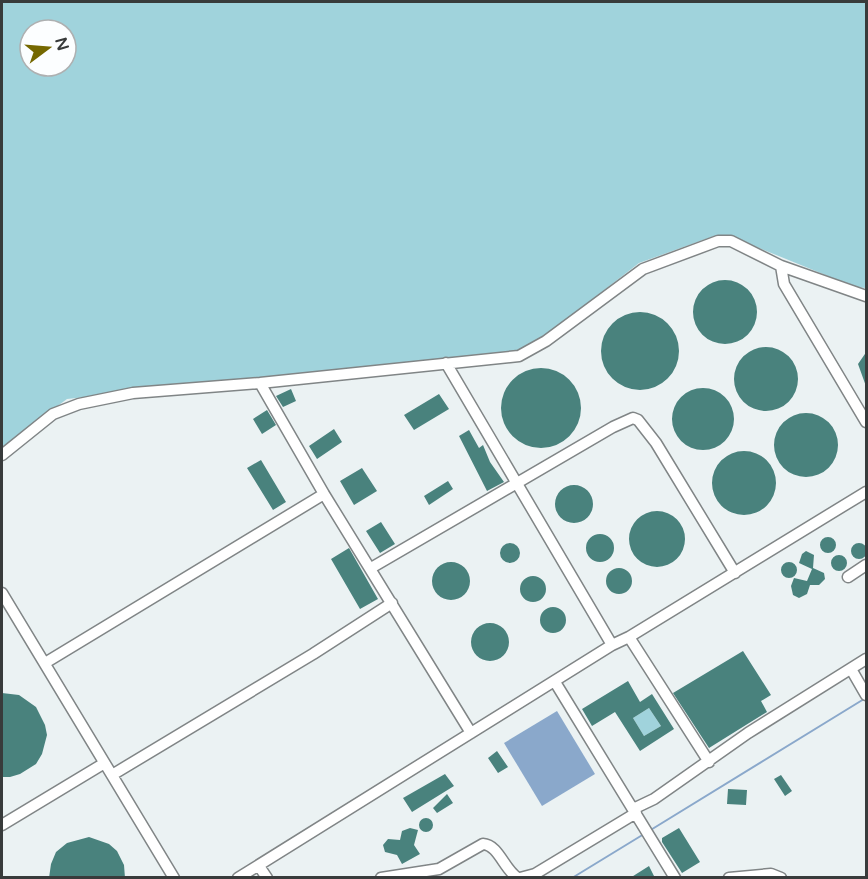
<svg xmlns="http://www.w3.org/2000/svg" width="868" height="879" font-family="'Varela Round',sans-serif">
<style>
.green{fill:#a0d3dc;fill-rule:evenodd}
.water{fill:#8aa8cb}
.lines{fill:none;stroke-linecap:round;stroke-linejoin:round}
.stream{stroke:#8aa8cb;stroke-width:2}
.building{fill:#49827d;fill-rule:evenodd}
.minor-casing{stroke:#808586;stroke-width:13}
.minor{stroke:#fff;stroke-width:10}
</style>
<rect width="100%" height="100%" fill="#ebf2f3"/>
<path class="green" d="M2,2H866V288L855,287L727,235L714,236L639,263L531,347L517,351L67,399L2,447ZM30,30H66V66H30Z
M649,708L661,726L644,736L633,718Z"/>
<path class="water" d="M557,711L595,774L542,806L504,743Z"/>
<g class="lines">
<path class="stream" d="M649,831L864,699
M572,878L644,834"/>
</g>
<path class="building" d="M693 312a32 32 0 1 1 64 0a32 32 0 1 1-64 0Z
M601 351a39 39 0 1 1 78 0a39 39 0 1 1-78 0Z
M734 379a32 32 0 1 1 64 0a32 32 0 1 1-64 0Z
M867,351V389L858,364Z
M501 408a40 40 0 1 1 80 0a40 40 0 1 1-80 0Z
M672 419a31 31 0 1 1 62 0a31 31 0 1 1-62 0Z
M291,389L296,401L283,407L276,396Z
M439,394L449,409L414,430L404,415Z
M267,410L276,425L262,434L253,419Z
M774 445a32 32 0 1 1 64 0a32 32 0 1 1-64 0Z
M334,429L342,442L317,459L309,446Z
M469,430L479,448L483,445L490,462L504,482L487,491L459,436Z
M712 483a32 32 0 1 1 64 0a32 32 0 1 1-64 0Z
M261,460L286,502L273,510L247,468Z
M362,468L377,491L354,505L340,481Z
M448,481L453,489L429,505L424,496Z
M555 504a19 19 0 1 1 38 0a19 19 0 1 1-38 0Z
M629 539a28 28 0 1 1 56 0a28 28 0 1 1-56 0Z
M381,522L395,544L380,553L366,531Z
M586 548a14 14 0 1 1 28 0a14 14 0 1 1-28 0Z
M820 545a8 8 0 1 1 16 0a8 8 0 1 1-16 0Z
M851 551a8 8 0 1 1 16 0a8 8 0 1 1-16 0Z
M500 553a10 10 0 1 1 20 0a10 10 0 1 1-20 0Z
M349,548L378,599L360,609L331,559Z
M806,551L814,555L813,568L824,573L825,579L819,585H810L807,594L799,598L793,595L791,586L794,578L807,581L812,569L799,563L802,554Z
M831 563a8 8 0 1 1 16 0a8 8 0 1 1-16 0Z
M432 581a19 19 0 1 1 38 0a19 19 0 1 1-38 0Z
M781 570a8 8 0 1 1 16 0a8 8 0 1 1-16 0Z
M606 581a13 13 0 1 1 26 0a13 13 0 1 1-26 0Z
M520 589a13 13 0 1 1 26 0a13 13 0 1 1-26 0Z
M540 620a13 13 0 1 1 26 0a13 13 0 1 1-26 0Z
M471 642a19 19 0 1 1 38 0a19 19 0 1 1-38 0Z
M743,651L771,695L761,701L767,712L709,748L673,693Z
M628,681L640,702L652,694L674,729L640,751L615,712L592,726L582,709ZM649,708L661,726L644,736L633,718Z
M2,693L19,695L36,707L45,725L47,735L42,754L36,764L20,774L10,777H2Z
M497,751L508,767L498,773L488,758Z
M445,774L454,786L412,812L403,798Z
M781,775L792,791L785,796L774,779Z
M728,789L747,790L746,805L727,804Z
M447,794L453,803L437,813L433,808Z
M419 825a7 7 0 1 1 14 0a7 7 0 1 1-14 0Z
M410,828L418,830L414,845L420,854L402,864L397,855L385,852L383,845L388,839L400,840L402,831Z
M679,828L700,862L682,873L662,842V838Z
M89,837L109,844L117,851L124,865L125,878H49L51,864L56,852L67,843Z
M649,866L655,878H630Z"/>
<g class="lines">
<g class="minor-casing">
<path id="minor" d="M781,266L784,284L866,422
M446,363L612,645
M260,383L324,494L471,733
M2,455L53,414L79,404L133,393L260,383L519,356L546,341L643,269L718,241H731L781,266L866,296
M371,568L613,427L633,418L638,420L656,443L735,573
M848,577L866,565
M2,593L174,878
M629,637L709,762
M45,663L324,494
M851,669L866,695
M555,682L675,878
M112,775L313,654L392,603
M633,809L654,799L748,733L866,659
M2,825L103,764
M259,866L267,878
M238,878L612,645L629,637L866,492
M381,878L439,869L483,844C499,845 504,870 518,878
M520,878L535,874L636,813
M729,878L771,874L781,878"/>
</g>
<use href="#minor" class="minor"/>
</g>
<rect width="868" height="879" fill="none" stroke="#383b3b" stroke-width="6"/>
<g transform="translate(48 48) rotate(74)"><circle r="28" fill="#fcfeff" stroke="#aeb0b1" stroke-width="1.5"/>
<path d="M0-4.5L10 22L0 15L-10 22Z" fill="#756800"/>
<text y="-9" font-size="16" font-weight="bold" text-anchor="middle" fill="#383b3b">N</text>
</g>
</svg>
